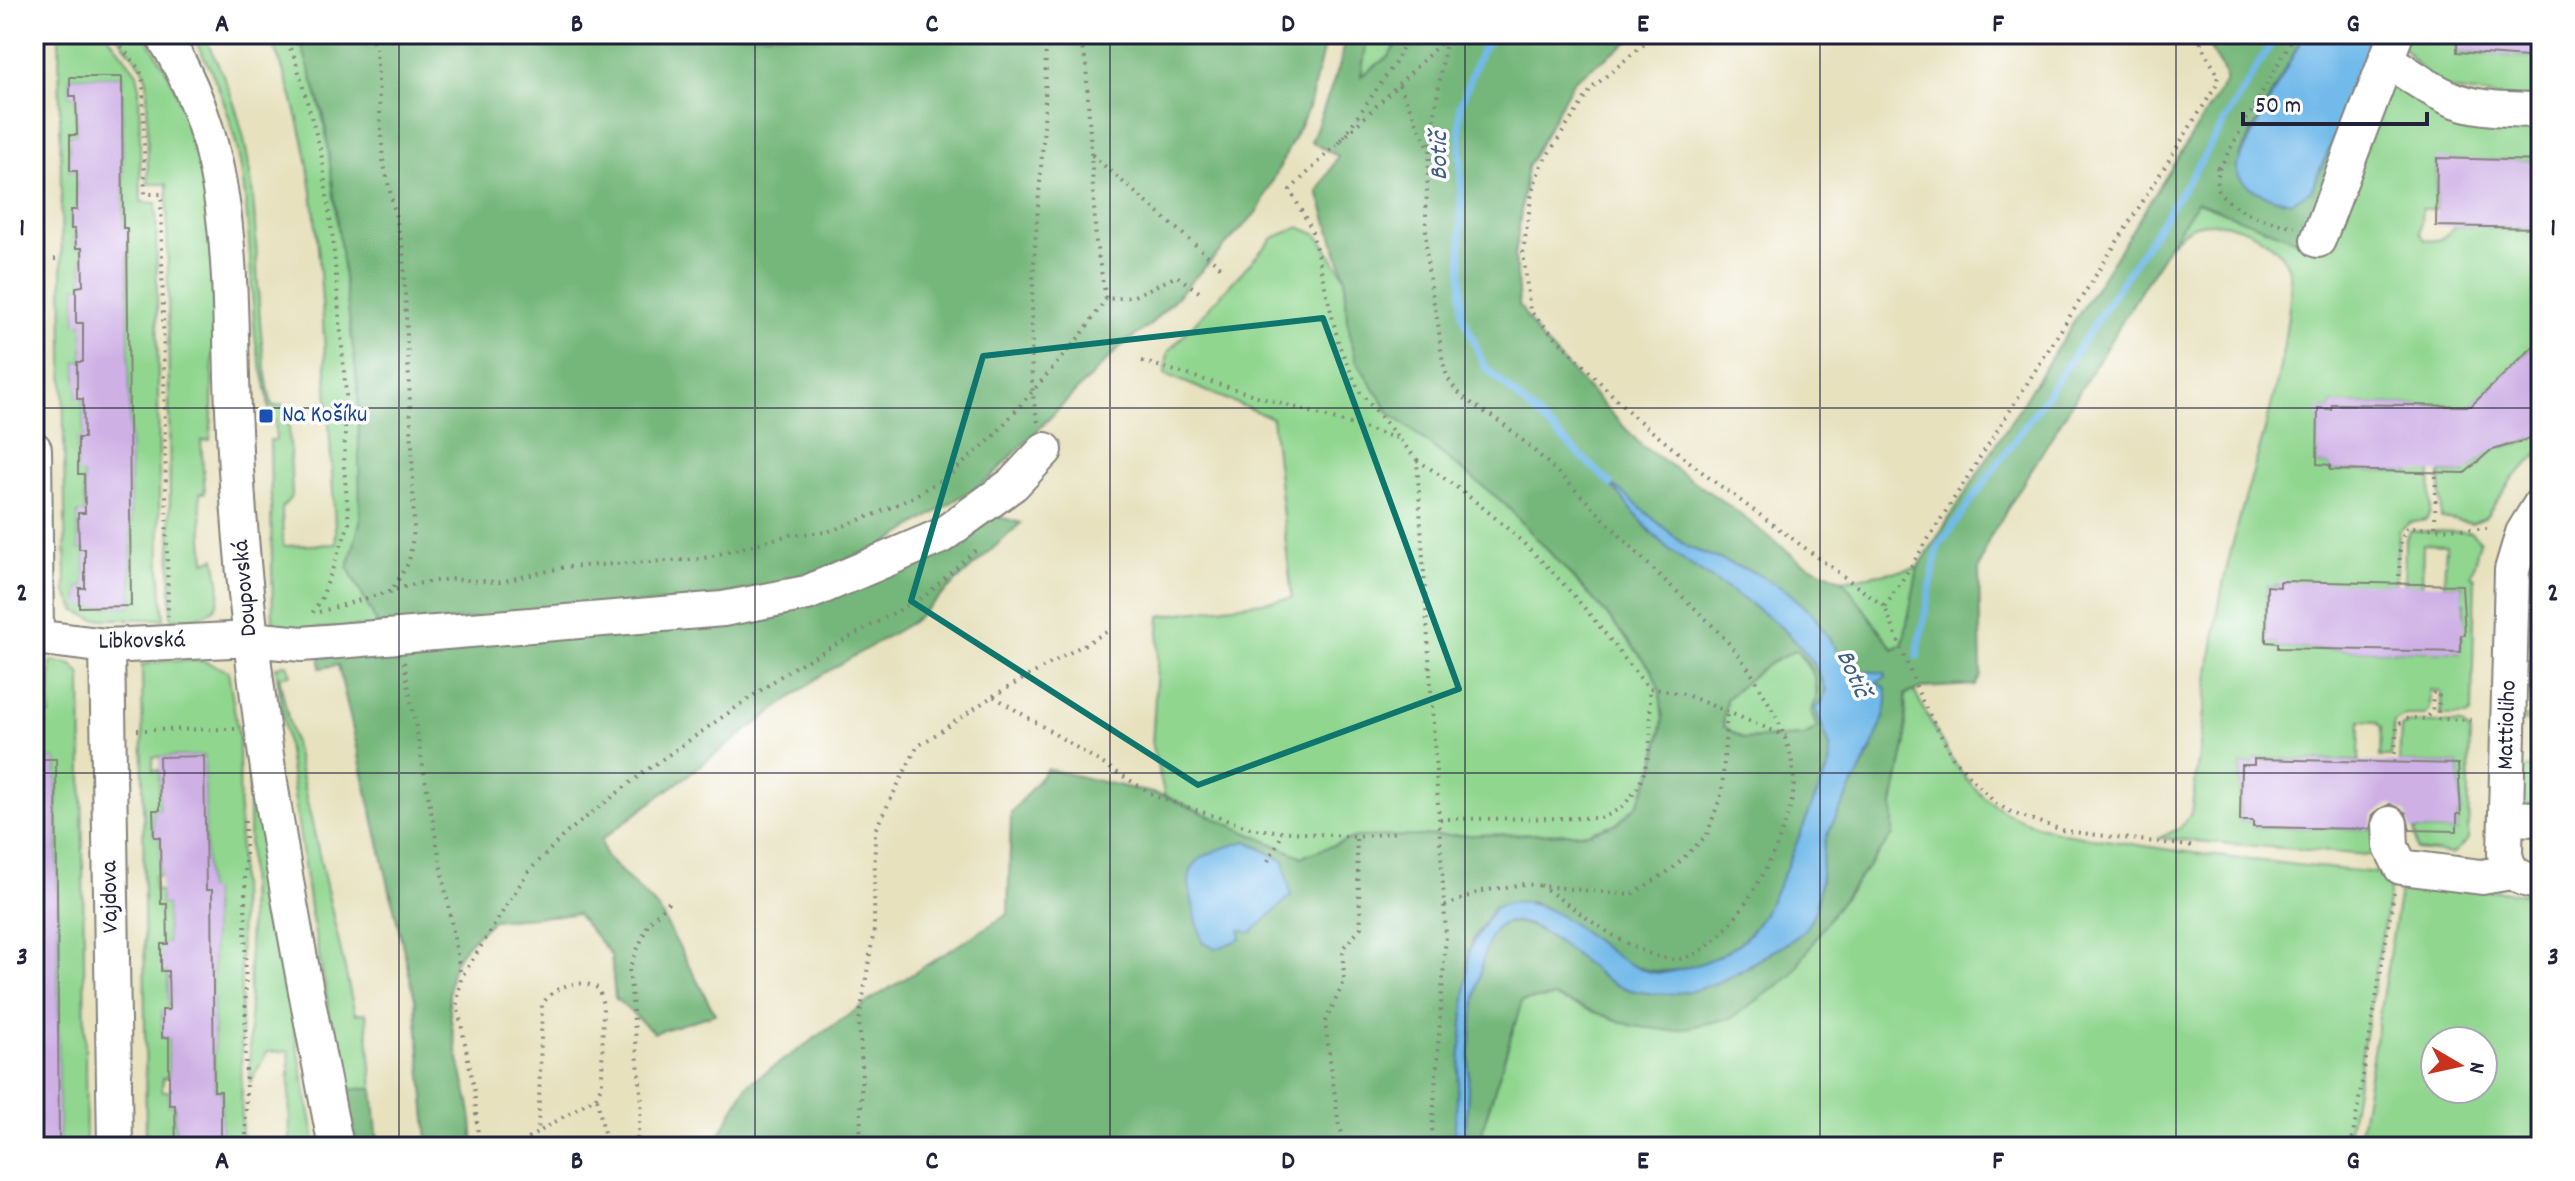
<svg xmlns="http://www.w3.org/2000/svg" width="2575" height="1181" font-family="Dekko,sans-serif">
<style>
.green{fill:#90d68f;stroke:#597c65;stroke-width:2;fill-rule:evenodd}
.forest{fill:#74b77a;stroke:#4b6c5a;stroke-width:2;fill-rule:evenodd}
.water{fill:#72baea;stroke:#4a6e92;stroke-width:2}
.lines{fill:none;stroke-linecap:round;stroke-linejoin:round}
.stream{stroke:#72baea;stroke-width:7}
.building{fill:#ceb0e5}
.minor-casing{stroke:#84827c;stroke-width:38}
.path{stroke:#84827c;stroke-width:4;stroke-dasharray:2 6;stroke-linecap:butt}
.minor{stroke:#fff;stroke-width:34}
.marked{fill:none;stroke:#0f766e;stroke-width:6;stroke-linejoin:round}
.grid{fill:none;stroke:#22223b;stroke-width:2;stroke-opacity:0.55}
.transit-dot{fill:#1a4fb4;stroke:#fff;stroke-width:3}
.labels{text-anchor:middle;dominant-baseline:central;stroke-width:7;stroke-linejoin:round;paint-order:stroke}
.transit-label{font-size:24px;fill:#164399;stroke:#fff;text-anchor:start}
.street-label{font-size:24px;fill:#22223b;stroke:#fff}
.water-label{font-size:26px;font-style:italic;fill:#425f81;stroke:#fff}
.neatline{fill:none;stroke:#22223b;stroke-width:3}
.grid-label{font-size:26px;text-anchor:middle;font-weight:bold;fill:#22223b}
</style>
<rect width="100%" height="100%" fill="#fff"/>
<filter id="ink" filterUnits="userSpaceOnUse"><feTurbulence type="fractalNoise" baseFrequency=".0125" numOctaves="2"/><feDisplacementMap in="SourceGraphic" scale="16" xChannelSelector="R" yChannelSelector="G"/><feConvolveMatrix kernelMatrix="1 2 1 2 8 2 1 2 1" color-interpolation-filters="sRGB"/></filter>
<filter id="wash" filterUnits="userSpaceOnUse"><feTurbulence type="fractalNoise" baseFrequency=".006" numOctaves="4" result="noise"/><feDisplacementMap in="SourceGraphic" scale="32" xChannelSelector="R" yChannelSelector="G"/><feGaussianBlur stdDeviation="1.8" result="paint"/><feColorMatrix in="noise" values="0 0 0 0 0 0 0 0 0 0 0 0 0 0 0 0 0 1.4 0 .05"/><feComposite in="paint" operator="in"/></filter>
<g filter="url(#wash)">
<rect width="100%" height="100%" fill="#e7e1be"/>
<path class="green" d="M59,34H107L137,73L139,83L141,202L156,203L160,570L164,619H94L76,611L66,592ZM70,77H122L123,228L127,229L131,606H79V588H85V549H79L78,513H85L84,474L78,473V438H84L83,399L77,398V362H83V323L76,322V287L83,286L82,248L76,247L75,229L71,228V211L77,210V171H70V135H77L76,96H70Z
M116,34H143C224,142 213,287 212,415L210,440L201,441L205,493H200V500L205,562L215,558C225,604 222,619 171,619L167,184H148L147,81L143,68Z
M191,34H202C279,163 242,272 272,406L288,405L292,496L282,508L283,546L336,544C332,475 328,406 324,337C318,235 313,128 268,34H298C330,118 338,207 348,296C356,367 366,450 360,521C359,537 352,553 348,568L379,627L286,629L273,622L270,440H276L275,420L269,419C270,392 258,362 255,335C246,224 253,133 191,34Z
M1368,34H1403L1388,57L1360,76Z
M2402,34H2457V52L2541,58V103L2438,88L2399,44Z
M2388,81L2541,118V161L2437,159L2436,209H2422L2420,233L2425,240C2440,242 2445,238 2454,226L2541,228V339L2471,406L2332,404L2331,409H2319L2318,464L2330,465V470L2411,472V467H2431L2430,513L2426,520L2409,523L2399,531L2395,584L2267,586L2266,642L2278,643L2279,648L2460,652L2465,603L2462,602V585H2444L2446,545L2423,544L2422,590L2404,584L2405,541L2411,531L2471,532L2480,541L2471,576L2475,577L2472,712L2468,716H2441V691L2431,690L2430,709L2426,715H2406L2394,722L2391,757H2380L2381,727L2376,722L2360,721L2359,761L2255,759L2254,765H2241L2240,821H2253V827L2380,829L2379,856L2159,838L2180,828L2191,813C2202,739 2208,663 2222,590C2239,502 2275,419 2286,330C2288,313 2292,293 2290,276C2286,239 2225,214 2193,226C2184,229 2176,239 2169,245L2197,202Z
M1299,227L1318,235L1345,277L1347,320L1389,412L1504,503L1603,610L1652,670L1660,692L1663,720L1654,770L1637,806L1618,823L1589,833L1356,837L1302,857L1165,796L1152,746L1160,616L1292,598L1272,418L1165,374L1168,352L1273,238Z
M2541,433V452L2512,479L2485,518L2472,523L2441,518L2440,473H2465L2466,467H2472L2492,448L2521,444Z
M1918,568L1903,644L1893,649L1843,580Z
M2527,621H2541V695H2526L2521,690H2540V643H2527Z
M1796,650L1816,679L1817,729L1804,736L1744,739L1723,726L1726,699L1763,667Z
M51,661L72,665L81,675L86,1147H59L56,759H34V715H50Z
M165,661H204L228,671L239,739L242,1147H221V1091H214L212,891L206,890L204,756L153,757V770H159L160,810H153L154,836L160,837L161,876H154V890L161,891V904H167L168,944H161L168,971L169,1010L162,1011V1037H169V1077L163,1078L162,1091H169V1105H175L176,1144L146,1147L142,665Z
M283,664H287L291,674L279,677L355,1014L366,1013L373,1088L344,1090L310,907L276,667Z
M1914,691C1936,730 1956,778 1993,804C2036,834 2089,837 2138,845C2218,858 2299,865 2379,873L2380,876L2392,877L2346,1147H1483V1127L1522,1001L1554,997L1633,1026L1791,976L1833,912L1893,835V804L1906,741L1905,695Z
M2524,717H2541V805H2522V769L2538,768L2540,722L2521,721Z
M2411,722L2461,724L2470,731L2468,840L2452,854L2416,850L2414,830L2457,831V814L2461,813L2458,764L2399,763L2401,727Z
M249,754L279,947L316,1147H290L289,1051L267,1052L250,1083Z
M2402,879L2541,896V1147H2357ZM2435,1041H2483V1089H2435Z"/>
<path class="forest" d="M298,34H1327L1309,107L1258,211L1149,326L1120,347L989,479L882,546L780,585L681,601L379,627L348,568L360,522L358,389L324,116Z
M1345,34H1368L1361,76L1388,57L1403,34H1639L1574,80L1527,167L1515,256L1519,305L1540,338L1642,446L1728,505L1800,561L1843,580L1893,649L1903,644L1918,568L2225,83C2227,64 2206,54 2207,34H2304L2239,156L2311,190L2381,34L2309,245L2197,202L2169,245L1989,539L1979,570L1981,676L1975,685L1921,688L1905,695L1906,741L1893,804V835L1833,912L1791,976L1732,1018L1672,1031L1633,1026L1554,997L1522,1001L1483,1127V1147H1465C1468,1104 1469,961 1493,932C1524,895 1591,977 1622,987C1668,1002 1715,989 1754,963C1769,953 1793,943 1804,929C1825,905 1818,870 1825,841C1832,810 1856,778 1872,750L1855,678L1812,613L1753,572L1687,547L1613,485C1630,506 1648,533 1669,549C1723,591 1802,621 1826,690L1821,704L1815,708L1830,747L1829,768C1806,813 1780,900 1749,934C1734,950 1711,961 1691,967C1665,974 1644,973 1620,960C1593,947 1571,923 1544,907L1531,902L1494,908L1472,941L1453,1147H713L747,1085L869,1001L1008,914L1011,813L1047,769L1165,796L1302,857L1356,837L1589,833L1618,823L1637,805L1654,770L1663,720L1660,692L1652,670L1603,610L1504,503L1389,412L1356,360L1347,320L1345,277L1318,192L1338,156L1311,142L1340,64ZM1796,650C1812,668 1825,687 1811,711L1817,729L1804,736L1744,739L1723,726L1726,699L1763,667Z
M989,514L1021,523L912,622L820,676L601,840L606,857L658,908L715,1014L654,1033L615,998L611,955L577,914L493,920C482,931 466,943 458,956C430,1007 477,1089 473,1147H357L344,1090L373,1088L378,1145L428,1142L415,999L338,665L320,668V657L686,619Z"/>
<path class="water" d="M2304,34H2381L2311,190L2292,202C2273,199 2237,189 2236,166Z
M1607,480L1687,547L1753,572L1787,591L1812,613L1855,678L1866,671L1885,673L1886,677L1876,683L1885,687C1897,709 1856,777 1846,799C1839,812 1828,828 1825,842C1819,870 1824,907 1804,930C1792,943 1768,953 1753,963C1714,989 1668,1003 1621,987C1590,977 1537,908 1502,924C1470,939 1467,1110 1465,1147H1453L1469,950L1494,908C1553,881 1596,959 1650,972C1664,975 1678,970 1692,966C1712,961 1736,949 1750,933C1781,896 1805,814 1829,768L1830,747L1815,708L1821,704L1826,690C1801,620 1722,592 1669,549C1646,530 1627,503 1607,480Z
M1247,841L1284,861L1291,896L1251,933L1240,930L1241,939L1216,949L1202,942C1187,875 1170,861 1247,841Z"/>
<g class="lines">
<path class="stream" d="M1496,34L1481,51L1460,106L1462,313L1484,366L1611,484
M1917,656L1938,547L2057,381L2201,161L2277,34"/>
</g>
<g id="blocks">
<path class="building" d="M2457,34H2541V58L2457,52Z
M70,77H122L123,228H127L131,606L79,607V588H85V549H79L78,513H85L84,474H78V438H84L83,399H77V362H83V323H76V287L83,286L82,248H76L75,229H71V210H77V171H70V135H77L76,96H70Z
M2437,158L2541,161V228L2436,226Z
M2541,339V433L2535,437L2490,451L2465,473L2330,470V465L2317,464L2318,408L2331,409L2332,404L2471,406Z
M2280,581L2462,585L2465,635H2461V652L2278,648V643L2266,642L2267,586L2280,587Z
M204,756L206,890H212L214,1091H221V1147H176L175,1105H169V1037L162,1038V1010H169L168,971H161V944H168L167,904H161L160,837H154L153,810H160L159,757Z
M34,759H56L59,1147H34Z
M2254,759L2458,764L2461,814H2457V831L2410,830L2406,813L2390,804L2373,814L2370,829L2253,827V821H2240L2241,765H2254Z"/>
</g>
</g>
<g filter="url(#ink)">
<use href="#blocks" fill-opacity="0" stroke="#84827c" stroke-width="2"/>
<g class="lines">
<g class="minor-casing">
<path id="minor" d="M162,34C237,149 228,278 233,409C236,486 242,563 251,639C270,810 303,978 336,1147
M2386,59C2452,104 2460,109 2541,110
M2318,240L2396,34
M34,449L36,635
M2541,504L2523,533L2512,570L2505,853C2508,875 2521,879 2541,883
M34,637L107,646L251,639L302,644L723,609L807,593L941,536L1013,484L1045,450
M107,646L115,1147
M2506,818L2541,819
M2390,824L2391,847L2401,867L2482,877L2511,872"/>
</g>
<path class="path" d="M111,34L140,70L143,82L145,194H161L168,616
M283,34L295,58L321,152L333,240L346,395L344,467L349,524L321,600L311,615
M368,34L376,49L383,160L403,249L412,446L414,529L409,562L390,593
M1078,34L1086,62L1096,243L1106,299L1132,297L1177,276L1202,294
M1656,34L1592,88L1541,165L1532,192L1523,252L1530,311L1632,415L1707,476L1885,607L1921,699L1953,758L1995,803L2013,813L2065,831L2197,847
M1446,39C1435,112 1422,187 1427,260C1429,281 1434,303 1438,323C1440,339 1441,358 1446,373C1456,400 1487,411 1507,427C1559,470 1605,521 1653,569C1687,602 1728,635 1753,676C1773,709 1799,753 1793,794C1787,839 1726,964 1672,959C1630,955 1575,908 1540,885
M1399,85L1429,148
M1339,143L1395,63L1409,34
M1092,155L1223,269
M2216,167L2219,169L2216,187C2229,210 2269,224 2295,226
M2219,169L2295,34
M54,259H58
M1142,361L1396,438
M1038,422C1029,388 1032,354 1032,318C1033,223 1049,129 1045,34
M1417,460C1483,502 1541,555 1591,616C1611,640 1628,665 1649,688L1684,694L1786,736
M2435,526L2436,473
M2399,584L2400,542L2407,528L2487,529
M1885,607L2216,86L2218,75L2201,45L2200,34
M319,612L415,584L450,579L500,582L565,567L701,559L789,535L827,532L876,514L911,498L953,472L992,438L1082,334L1106,299
M404,662L461,976
M993,696L1110,630
M137,730L235,729
M2394,762L2397,725L2408,718L2426,719L2432,712L2433,693H2439L2438,719L2475,720
M1440,819L1601,818C1654,799 1653,735 1649,688
M245,821L246,1147
M1268,861L1283,833
M1445,906L1482,891L1524,884L1631,895L1672,869L1707,835L1722,792L1727,711
M597,1099L607,1147
M479,1147L474,1088L457,1004L461,978L527,873L565,834L644,772L791,669L925,596L978,548
M514,1147L596,1097L602,1084L603,1005L599,989C580,977 553,986 542,1005L538,1133
M636,1147L642,1103L629,969L649,922L670,901
M860,1147L862,1066L859,1021L874,930L875,830L917,747L993,696L1157,797L1253,829L1356,837L1399,832
M1348,1147L1339,1126L1325,1022L1344,982L1343,948L1361,927L1356,837
M1431,1147L1446,935L1417,460L1359,391L1339,345L1311,228L1290,190L1450,34
M2351,1147L2394,893"/>
<use href="#minor" class="minor"/>
</g>
</g>
<path class="marked" d="M1323,318L1459,689L1198,785L911,601L983,356Z"/>
<path class="grid" d="M399,34V1147M755,34V1147M1110,34V1147M1465,34V1147M1820,34V1147M2176,34V1147M34,408H2541M34,773H2541"/>
<rect class="transit-dot" x="258" y="408" width="16" height="16" rx="4"/>
<g class="labels">
<g class="transit-label">
<text x="282" y="416">Na Košíku</text>
</g>
<g class="street-label">
<text transform="translate(246 588) rotate(-95)">Doupovská</text>
<text transform="translate(142 642) rotate(-1)">Libkovská</text>
<text transform="translate(2508 725) rotate(-88)">Mattioliho</text>
<text transform="translate(111 897) rotate(-91)">Vajdova</text>
</g>
<g class="water-label">
<text transform="translate(1440 156) rotate(-90)">Botič</text>
<text transform="translate(1852 674) rotate(66)">Botič</text>
</g>
</g>
<rect width="2575" height="1181" fill="none" stroke="#fff" stroke-width="88"/>
<g transform="translate(2459 1065) rotate(99)"><circle r="38" fill="#ffffff" stroke="#a7a7b1" stroke-width="2"/>
<path d="M0-6L14 30L0 20L-14 30Z" fill="#c8321e"/>
<text y="-12" font-size="22" font-weight="bold" text-anchor="middle" fill="#22223b">N</text>
</g>
<path d="M2243 112v12h184v-12" fill="none" stroke="#22223b" stroke-width="4"/>
<text x="2255" y="112" font-size="24" fill="#22223b" stroke="#ffffff" stroke-width="6" paint-order="stroke">50 m</text>
<rect x="44" y="44" width="2487" height="1093" class="neatline"/>
<g class="grid-label">
<text x="222" y="31">A</text>
<text x="577" y="31">B</text>
<text x="932" y="31">C</text>
<text x="1288" y="31">D</text>
<text x="1643" y="31">E</text>
<text x="1998" y="31">F</text>
<text x="2353" y="31">G</text>
<text x="22" y="235">1</text>
<text x="2553" y="235">1</text>
<text x="22" y="600">2</text>
<text x="2553" y="600">2</text>
<text x="22" y="964">3</text>
<text x="2553" y="964">3</text>
<text x="222" y="1168">A</text>
<text x="577" y="1168">B</text>
<text x="932" y="1168">C</text>
<text x="1288" y="1168">D</text>
<text x="1643" y="1168">E</text>
<text x="1998" y="1168">F</text>
<text x="2353" y="1168">G</text>
</g>
</svg>
